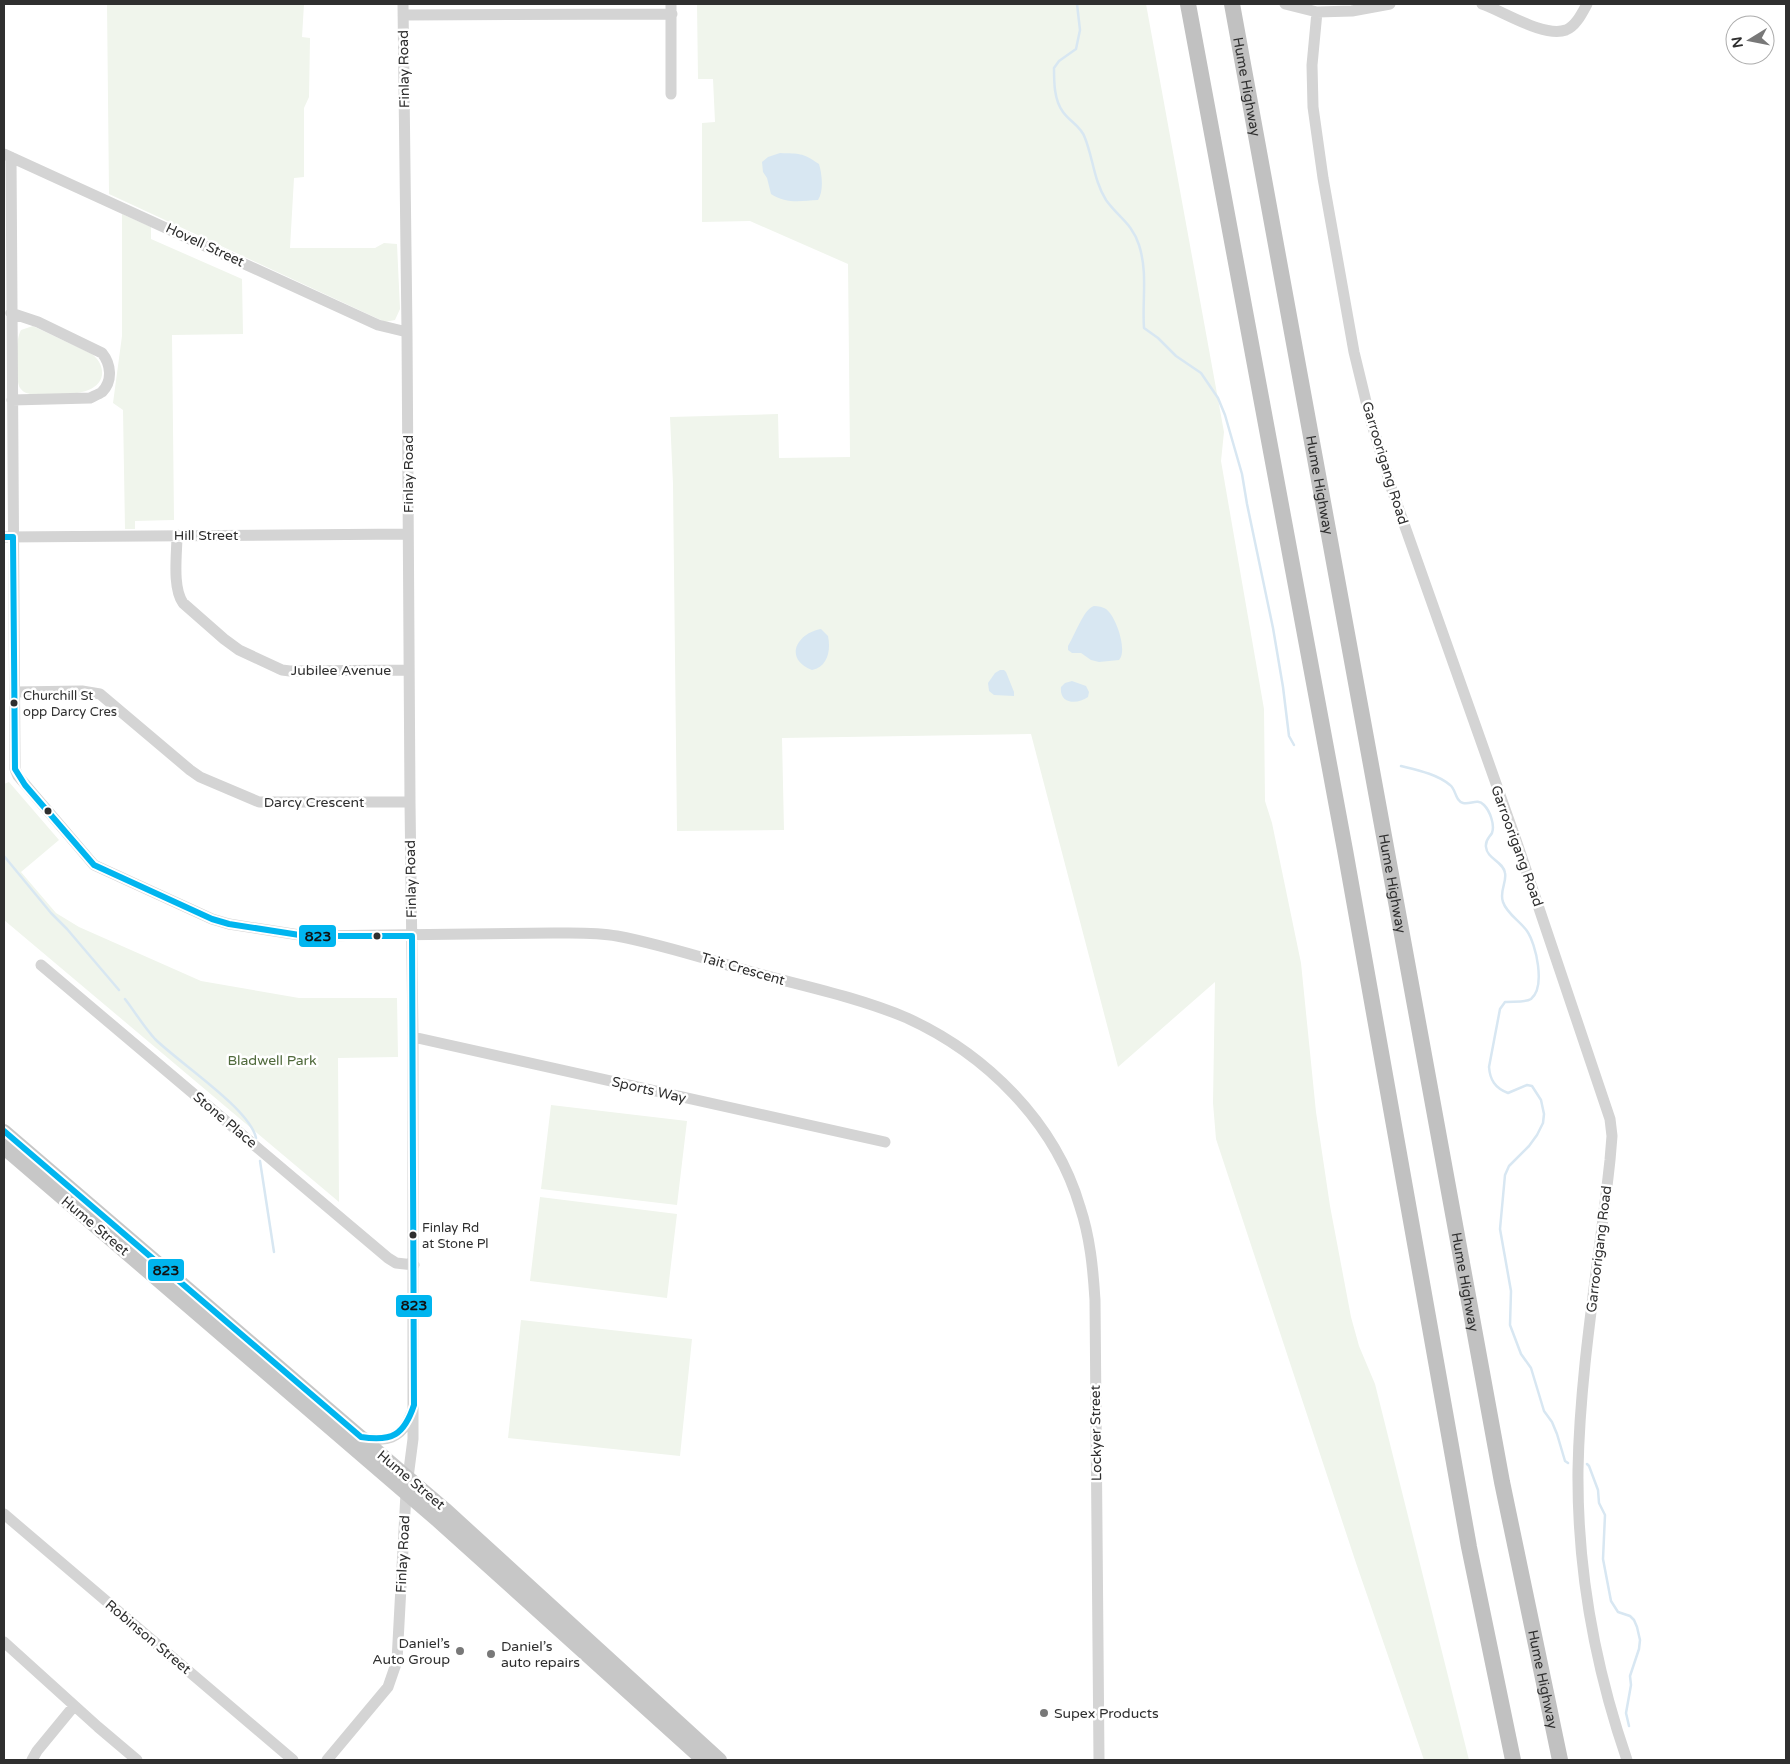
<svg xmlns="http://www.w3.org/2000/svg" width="1790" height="1764" font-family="'Varela Round',sans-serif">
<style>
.green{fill:#f0f5ec}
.water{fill:#d8e7f2}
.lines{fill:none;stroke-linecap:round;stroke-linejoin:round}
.stream{stroke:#d8e7f2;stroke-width:2.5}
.minor{stroke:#d4d4d4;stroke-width:11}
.major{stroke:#c7c7c7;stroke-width:14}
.highway{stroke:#c1c1c1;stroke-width:16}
.bus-1-casing{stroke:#fff;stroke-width:10}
.bus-1{stroke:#00b5ef;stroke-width:6}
.bus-dot{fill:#2f2f2f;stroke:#fff;stroke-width:2}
.poi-dot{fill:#787878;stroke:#fff;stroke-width:2}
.labels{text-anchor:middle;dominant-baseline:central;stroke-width:5;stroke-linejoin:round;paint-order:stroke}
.bus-label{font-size:13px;fill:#2f2f2f;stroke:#fff;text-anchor:start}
.street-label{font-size:14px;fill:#2f2f2f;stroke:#fff}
.park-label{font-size:14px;fill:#506a3c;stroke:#fff}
.poi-label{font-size:14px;fill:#2f2f2f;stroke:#fff;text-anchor:start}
.line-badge{stroke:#fff;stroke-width:2}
.pale-badge-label{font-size:14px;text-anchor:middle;font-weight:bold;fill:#111}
</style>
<rect width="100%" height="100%" fill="#fff"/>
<path class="green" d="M107,4H304L302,37L310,38L309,97L304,108V177L294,178L290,248H375L384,243L397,244L400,309L395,320L385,322L109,194Z
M697,4H1146L1224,432L1221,461L1264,709L1265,801L1272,823L1301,963L1316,1112L1330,1206L1351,1317L1359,1346L1375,1384L1469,1760H1424L1356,1563L1216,1139L1213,1103L1215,982L1118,1067L1031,734L782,738L784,830L677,831L673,484L670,417L778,414L779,458L850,457L848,264L750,221L702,222V123L715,122L713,79H698Z
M122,214L151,227V239L242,279L243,334L172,335L174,520L135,521V529H125L123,410L113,403L122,336Z
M33,326L92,354C98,359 103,366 102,375C98,400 48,394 30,394C26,393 23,392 20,388C15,379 15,339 21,330Z
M9,782L59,840L21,872L56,913L79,927L201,981L299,998H397L398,1057L338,1058L339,1202L4,920V784Z
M551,1105L687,1121L677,1205L541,1189Z
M540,1197L677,1214L667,1298L530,1281Z
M521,1320L692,1339L680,1456L508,1438Z"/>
<path class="water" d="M780,153C800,154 801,152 819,164C822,174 824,191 818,200C801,201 786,204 771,194L767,178L763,172L762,162L768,157Z
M1094,606C1098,606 1103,607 1106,609C1116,616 1128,651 1119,660L1099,662L1091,660L1081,653H1072L1068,650V646C1074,637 1084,608 1094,606Z
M821,629L828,636C831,650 828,667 812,670C783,659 797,633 821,629Z
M1000,670H1004L1006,672L1014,692V696L994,695L989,691L988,683L995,673Z
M1072,681L1086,686L1089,692L1088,697C1077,705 1059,704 1061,687L1065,683Z"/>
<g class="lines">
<path class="stream" d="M1077,4L1080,30L1076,49L1059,61L1054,68C1054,82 1054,100 1063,112C1070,122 1081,126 1085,138C1093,158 1094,181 1106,200C1118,217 1132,223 1139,245C1148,273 1142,300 1144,328L1158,338L1176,356L1201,373L1218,398L1225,415L1242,474L1247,504L1273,628L1283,687L1289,736L1294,745
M1401,766C1417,770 1437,774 1450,785C1456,789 1455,801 1463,803C1471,805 1477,798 1484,805C1490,811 1495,825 1492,833C1489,838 1485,840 1486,847C1487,859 1503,861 1505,873C1507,883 1499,891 1503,902C1507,914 1520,921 1527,931C1536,944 1546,987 1531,999C1525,1003 1513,1001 1505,1002L1500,1009L1489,1067C1490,1080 1495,1088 1508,1093L1527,1085L1532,1086L1541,1100L1544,1114L1543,1123L1537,1135L1529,1146L1509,1166L1505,1175L1500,1229L1511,1291L1510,1325L1521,1354L1531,1368L1544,1411L1552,1422L1557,1434L1565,1461L1568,1463
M4,856L51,913L67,929L119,990
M125,999C135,1012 144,1027 155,1039C178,1062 250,1109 256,1138
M260,1161L274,1252
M1587,1464L1589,1466L1598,1490L1599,1503L1605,1515L1603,1559L1611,1601L1618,1612L1630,1616L1634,1620L1637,1627L1640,1640L1639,1649L1630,1676L1631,1685L1626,1713L1629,1726"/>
<path class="minor" d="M1285,4L1317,12
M1390,4L1352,11L1317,12L1312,65L1313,107L1323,178L1354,352L1370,418L1392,490L1516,840L1610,1119L1612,1136L1610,1160C1599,1263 1580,1366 1578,1470C1577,1569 1595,1667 1627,1760
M1482,4C1503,11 1544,38 1566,30C1576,26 1582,13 1587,4
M403,15L672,14
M671,94V4
M4,154L378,325L407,332
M11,157L15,760V769L18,776L94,865L212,919L229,924L306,936L553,933C574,933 596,932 617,936C665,945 712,961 759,974C808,987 860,998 907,1018C986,1054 1055,1122 1080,1207C1090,1237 1093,1268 1095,1300L1099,1760
M11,313L38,322L102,353C111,364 113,381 102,392C99,394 94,396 90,398L12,400
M177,535C177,554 172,587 183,603L224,639L239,650L282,670L290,671L409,670
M4,537L408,534
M15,692L82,691L100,694L190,770L200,777L259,802H410
M41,965L388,1258L396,1263L414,1265
M413,1037L885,1142
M361,1437C385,1443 402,1439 411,1414
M4,1514L293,1760
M4,1642L98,1727L137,1760
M32,1760L37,1751L74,1706
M327,1760L388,1687L397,1661L406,1493L413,1439V1037L410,802L407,332L403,4"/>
<path class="major" d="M4,1131L445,1509L720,1760
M4,1148L438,1521L703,1760"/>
<g class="highway">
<path d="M1188,4L1345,850L1469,1547L1513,1760"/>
<path id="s1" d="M1232,4L1502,1482L1560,1760"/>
</g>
<g class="bus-1-casing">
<path id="bus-1" d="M4,537H13L15,769L25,785L94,865L212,919L229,924L306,936H412L414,1405C404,1435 392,1442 361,1437L4,1131"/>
</g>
<use href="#bus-1" class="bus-1"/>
</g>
<g class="bus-dot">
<circle cx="14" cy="703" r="4.5"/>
<circle cx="48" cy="811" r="4.5"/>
<circle cx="377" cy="936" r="4.5"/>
<circle cx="413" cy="1235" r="4.5"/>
</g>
<g class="poi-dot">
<circle cx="460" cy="1651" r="5"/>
<circle cx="491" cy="1654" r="5"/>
<circle cx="1044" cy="1713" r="5"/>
</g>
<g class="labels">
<g class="bus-label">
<text x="23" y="696">Churchill St<tspan x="23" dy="16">opp Darcy Cres</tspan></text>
<text x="422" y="1228">Finlay Rd<tspan x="422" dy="16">at Stone Pl</tspan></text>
</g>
<g class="street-label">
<text transform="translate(404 69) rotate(-91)">Finlay Road</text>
<text stroke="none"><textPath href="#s1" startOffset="84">Hume Highway</textPath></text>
<text transform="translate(205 245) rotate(25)">Hovell Street</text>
<text transform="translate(1385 463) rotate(73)">Garroorigang Road</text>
<text transform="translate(408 474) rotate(-90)">Finlay Road</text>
<text stroke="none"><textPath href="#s1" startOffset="489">Hume Highway</textPath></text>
<text x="206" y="535">Hill Street</text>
<text x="341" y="670">Jubilee Avenue</text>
<text x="314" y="802">Darcy Crescent</text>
<text transform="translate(1517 846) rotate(70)">Garroorigang Road</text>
<text transform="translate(411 879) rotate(-91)">Finlay Road</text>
<text stroke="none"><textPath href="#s1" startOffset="894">Hume Highway</textPath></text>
<text transform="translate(743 969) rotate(16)">Tait Crescent</text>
<text transform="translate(649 1090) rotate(13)">Sports Way</text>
<text transform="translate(225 1120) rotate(40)">Stone Place</text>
<text transform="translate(95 1226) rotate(40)">Hume Street</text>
<text transform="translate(1599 1249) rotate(-83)">Garroorigang Road</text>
<text stroke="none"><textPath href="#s1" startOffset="1299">Hume Highway</textPath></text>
<text transform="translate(1096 1433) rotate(-91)">Lockyer Street</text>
<text transform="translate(411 1480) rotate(40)">Hume Street</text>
<text transform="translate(403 1554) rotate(-87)">Finlay Road</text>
<text transform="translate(148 1637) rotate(40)">Robinson Street</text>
<text stroke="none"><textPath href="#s1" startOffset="1704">Hume Highway</textPath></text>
</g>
<g class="park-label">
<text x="272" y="1060">Bladwell Park</text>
</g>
<g class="poi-label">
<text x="450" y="1643" text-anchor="end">Daniel’s<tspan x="450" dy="16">Auto Group</tspan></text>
<text x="501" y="1646">Daniel’s<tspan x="501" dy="16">auto repairs</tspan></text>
<text x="1054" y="1713">Supex Products</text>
</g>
</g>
<g class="line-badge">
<rect x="298" y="924" width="39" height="24" rx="5" fill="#00b5ef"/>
<rect x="147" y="1258" width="38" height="24" rx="5" fill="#00b5ef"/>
<rect x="395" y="1294" width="38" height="24" rx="5" fill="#00b5ef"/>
</g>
<g class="pale-badge-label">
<text x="318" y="941">823</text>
<text x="166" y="1275">823</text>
<text x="414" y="1310">823</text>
</g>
<rect width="1790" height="1764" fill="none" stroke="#2f2f2f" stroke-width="10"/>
<g transform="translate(1750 40) rotate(260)"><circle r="24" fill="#ffffff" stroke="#acacac"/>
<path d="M0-4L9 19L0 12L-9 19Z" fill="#787878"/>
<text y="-8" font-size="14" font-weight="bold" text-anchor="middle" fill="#2f2f2f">N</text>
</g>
</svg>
